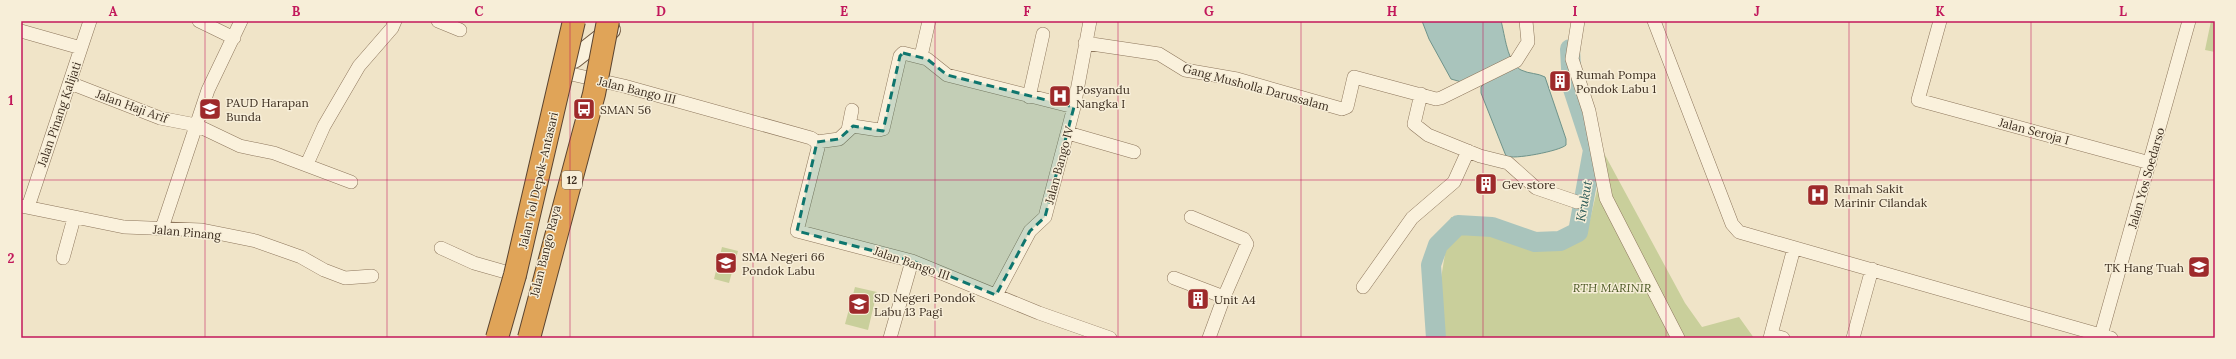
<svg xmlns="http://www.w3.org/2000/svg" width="2236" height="359" font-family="Lora,serif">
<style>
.green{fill:#c9cf9b}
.water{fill:#a9c4bc;stroke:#6f938a}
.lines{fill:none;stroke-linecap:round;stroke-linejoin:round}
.river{stroke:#a9c4bc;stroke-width:20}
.street-casing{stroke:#8d765c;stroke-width:14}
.secondary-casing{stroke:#6f573f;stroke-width:20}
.street{stroke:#faf1dc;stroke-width:13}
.secondary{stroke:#faf1dc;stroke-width:18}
.highway-bridge-casing{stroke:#5b4430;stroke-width:24;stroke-linecap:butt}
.highway-bridge{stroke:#e0a458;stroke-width:22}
.marked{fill:#0f766e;fill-opacity:0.2;stroke:#0f766e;stroke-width:3;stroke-dasharray:8 5;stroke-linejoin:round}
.grid{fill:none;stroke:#c2185b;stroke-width:1;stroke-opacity:0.55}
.labels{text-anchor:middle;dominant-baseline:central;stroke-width:3;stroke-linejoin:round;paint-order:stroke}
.shield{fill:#f7eed8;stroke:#756857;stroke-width:1}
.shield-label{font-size:11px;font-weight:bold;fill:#3d2e20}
.poi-label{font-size:12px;fill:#3d2e20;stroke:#f7eed8;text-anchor:start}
.street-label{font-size:12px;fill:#3d2e20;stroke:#f7eed8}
.park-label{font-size:12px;font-style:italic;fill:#4d5a26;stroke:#f7eed8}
.water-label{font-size:13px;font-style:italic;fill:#2f5d5a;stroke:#f7eed8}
.neatline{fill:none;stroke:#c2185b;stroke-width:1.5}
.grid-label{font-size:13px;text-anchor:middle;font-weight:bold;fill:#c2185b}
</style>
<rect width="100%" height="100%" fill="#f0e4c8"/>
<path class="green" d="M2211,21H2215V52L2205,50Z
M1605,155L1685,303L1702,327L1739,317L1754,338H1443L1437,303L1451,217L1566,243L1590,220Z
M722,247L738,251L729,283L714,279Z
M855,287L877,292L868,330L845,324Z"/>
<path class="water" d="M1422,21H1501C1505,35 1507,63 1521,70C1529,74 1538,73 1545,77L1566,139V145C1560,151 1513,160 1506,156L1481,93V87L1490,78L1465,83L1451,79L1429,39Z"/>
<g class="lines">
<path class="river" d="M1436,338L1431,265L1438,245L1458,225L1492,227L1535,242L1560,241L1578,232L1593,150L1572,86L1570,49"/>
<g class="street-casing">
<path id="street" d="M199,21L234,38
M438,21L460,30
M1578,21L1572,59L1589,111L1606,198L1678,338
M1654,21L1732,224L1739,232L2111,338
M1940,21L1918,100L2150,163
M21,31L81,48
M1085,43L1159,54L1185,70L1237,79L1342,109L1347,107L1354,77L1436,99L1441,98L1516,61L1528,42L1526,21
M921,56L929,21
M571,74L624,86L811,138L817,142L818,148L797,231L912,261L1039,313L1110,338
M70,83L160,118L196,125L240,146L274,153L351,182
M1421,94L1414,124L1428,135L1480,156L1508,163L1536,188L1577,202
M1029,97L1043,34
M848,130L852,110
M1068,133L1134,152
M817,142L839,139L853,126L879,130L883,129L900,56L903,53L927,59L947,75L1074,107
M307,164L324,126L359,66L392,28L395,21
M21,206L124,227L202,230L256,241L301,257L324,270L345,278L372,276
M28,207L90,21
M1191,217L1244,239L1247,244L1224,297L1209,338
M162,228L208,90L241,21
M441,248L474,263L520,276
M63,258L74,218
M1174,278L1224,297
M1363,287L1412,218L1454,182L1468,151
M996,295L1030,231L1045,217L1074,107L1090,21
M1771,335L1783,338
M2101,335L2189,21
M890,338L912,261
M1770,338L1794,248
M1853,338L1872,269"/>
</g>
<g class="secondary-casing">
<path id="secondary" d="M574,59L611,30"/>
</g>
<use href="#street" class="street"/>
<use href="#secondary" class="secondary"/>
<g class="highway-bridge-casing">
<path id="highway-bridge" d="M497,338L515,275L574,21
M529,338L594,94L608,21"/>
</g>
<use href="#highway-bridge" class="highway-bridge"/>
</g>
<path class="marked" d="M903,53L927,59L947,75L1074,107L1045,217L1030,231L996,295L912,261L797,231L817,142L839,139L853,126L883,131L900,56Z"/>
<path class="grid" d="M205,21V338M387,21V338M570,21V338M753,21V338M935,21V338M1118,21V338M1301,21V338M1483,21V338M1666,21V338M1849,21V338M2031,21V338M21,180H2215"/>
<defs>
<g id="building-square" transform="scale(1.15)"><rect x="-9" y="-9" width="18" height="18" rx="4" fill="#9e2a2b" stroke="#f7eed8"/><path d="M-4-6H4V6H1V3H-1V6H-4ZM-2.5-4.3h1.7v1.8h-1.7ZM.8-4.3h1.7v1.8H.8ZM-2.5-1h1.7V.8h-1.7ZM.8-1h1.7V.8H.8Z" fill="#fff"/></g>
<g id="hospital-square" transform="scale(1.15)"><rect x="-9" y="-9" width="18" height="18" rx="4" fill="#9e2a2b" stroke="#f7eed8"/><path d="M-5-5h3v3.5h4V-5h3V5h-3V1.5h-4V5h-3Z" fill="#fff"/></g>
<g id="school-square" transform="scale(1.15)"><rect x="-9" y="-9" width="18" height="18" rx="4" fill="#9e2a2b" stroke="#f7eed8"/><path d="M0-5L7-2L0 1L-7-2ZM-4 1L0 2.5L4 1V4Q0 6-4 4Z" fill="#fff"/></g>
<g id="bus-square" transform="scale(1.15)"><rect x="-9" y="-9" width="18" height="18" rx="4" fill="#9e2a2b" stroke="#f7eed8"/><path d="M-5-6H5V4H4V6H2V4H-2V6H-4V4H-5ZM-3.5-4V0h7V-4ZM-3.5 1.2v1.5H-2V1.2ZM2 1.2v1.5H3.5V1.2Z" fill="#fff"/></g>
</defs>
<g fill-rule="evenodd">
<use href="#building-square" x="1560" y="81"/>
<use href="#hospital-square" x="1060" y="96"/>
<use href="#school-square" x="210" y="109"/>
<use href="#bus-square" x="584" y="109"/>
<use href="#building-square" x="1486" y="184"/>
<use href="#hospital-square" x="1818" y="195"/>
<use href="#school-square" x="726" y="263"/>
<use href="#school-square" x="2199" y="267"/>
<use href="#building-square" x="1198" y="299"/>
<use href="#school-square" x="859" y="304"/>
</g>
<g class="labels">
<rect class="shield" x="562" y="171" width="20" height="18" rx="3"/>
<g class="shield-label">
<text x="572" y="180">12</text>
</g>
<g class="poi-label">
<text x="1576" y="74">Rumah Pompa<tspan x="1576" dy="14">Pondok Labu 1</tspan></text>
<text x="1076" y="89">Posyandu<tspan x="1076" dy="14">Nangka I</tspan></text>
<text x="226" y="102">PAUD Harapan<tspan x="226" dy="14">Bunda</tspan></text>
<text x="600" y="109">SMAN 56</text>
<text x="1502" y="184">Gev store</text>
<text x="1834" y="188">Rumah Sakit<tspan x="1834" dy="14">Marinir Cilandak</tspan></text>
<text x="742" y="256">SMA Negeri 66<tspan x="742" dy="14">Pondok Labu</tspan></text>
<text x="2184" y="267" text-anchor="end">TK Hang Tuah</text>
<text x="874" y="297">SD Negeri Pondok<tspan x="874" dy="14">Labu 13 Pagi</tspan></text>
<text x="1214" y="299">Unit A4</text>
</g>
<g class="street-label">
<text transform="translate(1256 87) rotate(15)">Gang Musholla Darussalam</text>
<text transform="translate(637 90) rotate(14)">Jalan Bango III</text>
<text transform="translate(132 106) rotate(20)">Jalan Haji Arif</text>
<text transform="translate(59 114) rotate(-71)">Jalan Pinang Kalijati</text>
<text transform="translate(2034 131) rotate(15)">Jalan Seroja I</text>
<text transform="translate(1059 165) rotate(-75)">Jalan Bango IV</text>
<text transform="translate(2146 178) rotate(-74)">Jalan Yos Soedarso</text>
<text transform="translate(538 180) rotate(-77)">Jalan Tol Depok–Antasari</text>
<text transform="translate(187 232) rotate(5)">Jalan Pinang</text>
<text transform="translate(545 251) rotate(-76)">Jalan Bango Raya</text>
<text transform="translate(912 263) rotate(19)">Jalan Bango III</text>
</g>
<g class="park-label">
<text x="1612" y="287">RTH MARINIR</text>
</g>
<g class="water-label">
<text transform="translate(1584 201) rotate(-80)">Krukut</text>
</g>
</g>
<rect width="2236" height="359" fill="none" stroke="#f7eed8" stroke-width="44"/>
<rect x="22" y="22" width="2192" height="315" class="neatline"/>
<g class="grid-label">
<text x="113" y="16">A</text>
<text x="296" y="16">B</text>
<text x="479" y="16">C</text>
<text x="661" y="16">D</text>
<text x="844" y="16">E</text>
<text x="1027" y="16">F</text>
<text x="1209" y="16">G</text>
<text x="1392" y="16">H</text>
<text x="1575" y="16">I</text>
<text x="1757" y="16">J</text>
<text x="1940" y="16">K</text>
<text x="2123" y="16">L</text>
<text x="11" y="105">1</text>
<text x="11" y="263">2</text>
</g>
</svg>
